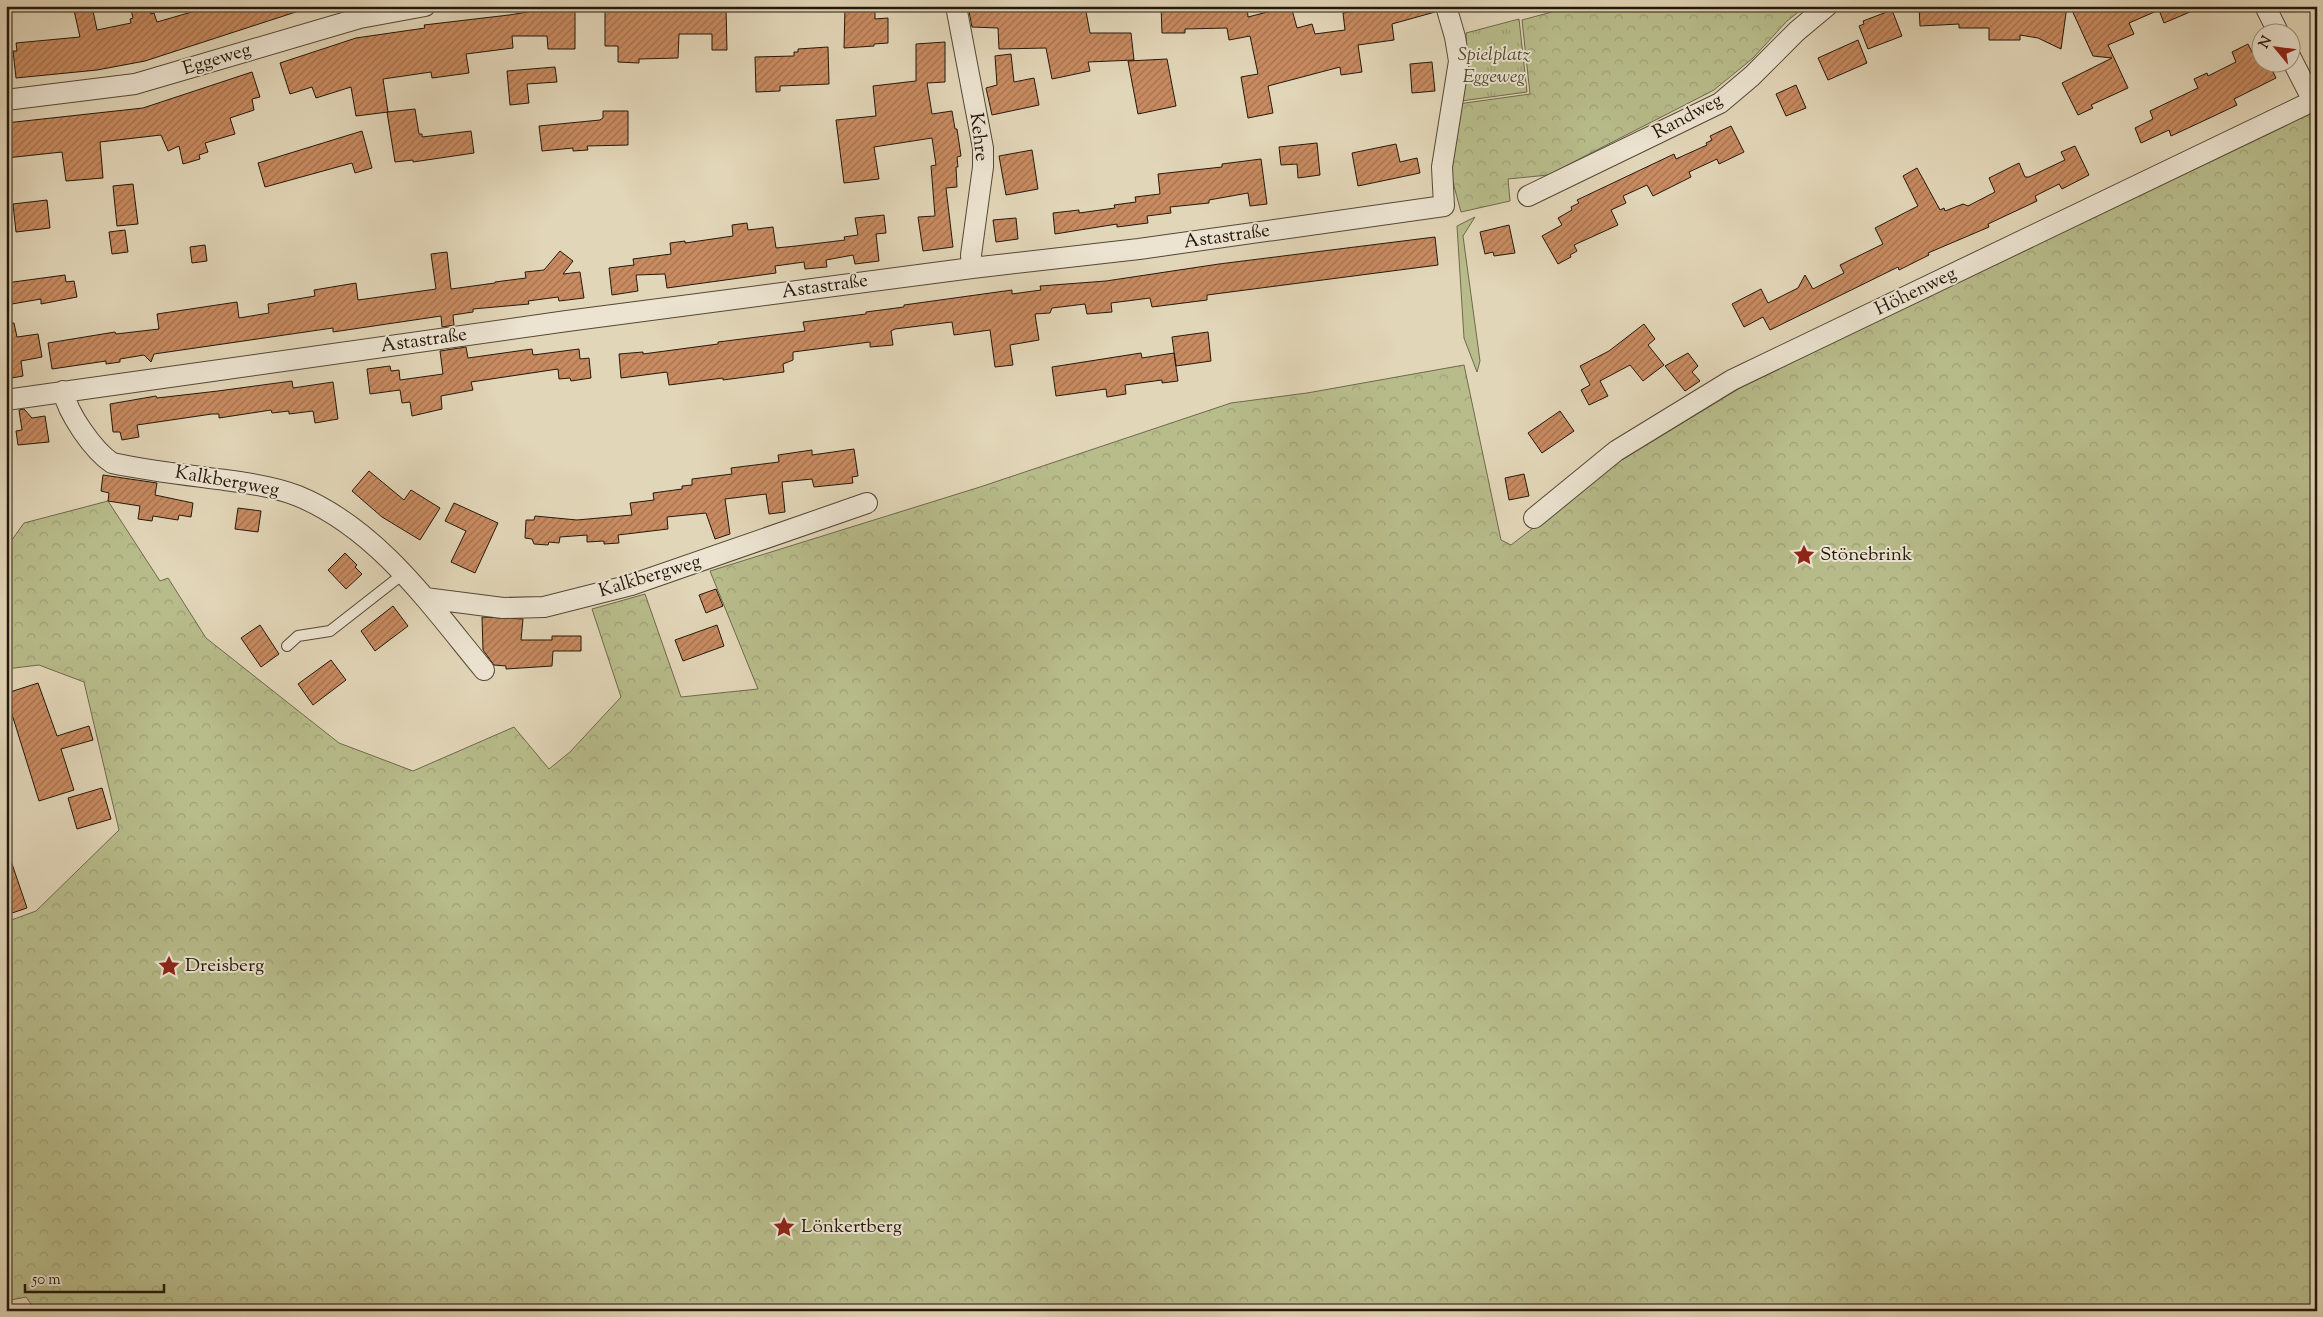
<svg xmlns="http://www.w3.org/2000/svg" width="2323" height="1317" font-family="'Sorts Mill Goudy',serif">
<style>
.grass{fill:#b8bc8b;stroke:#6e6a4b}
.forest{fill:url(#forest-crowns);stroke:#6e6a4b}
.park{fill:url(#park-tufts);stroke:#6e6a4b}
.building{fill:url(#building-hatch);stroke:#24180b}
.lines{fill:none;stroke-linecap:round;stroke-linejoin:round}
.lane-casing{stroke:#544836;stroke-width:12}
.street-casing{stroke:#544836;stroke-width:22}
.lane{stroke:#ece4d1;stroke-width:10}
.street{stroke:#ece4d1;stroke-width:20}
.labels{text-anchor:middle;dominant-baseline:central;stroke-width:4;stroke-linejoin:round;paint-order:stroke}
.park-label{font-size:19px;font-style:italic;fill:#504931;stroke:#ece4d1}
.street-label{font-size:19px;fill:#24180b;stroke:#ece4d1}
.poi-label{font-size:19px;fill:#24180b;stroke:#ece4d1;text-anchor:start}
</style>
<defs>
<pattern id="forest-crowns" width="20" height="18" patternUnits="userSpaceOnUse" patternTransform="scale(1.25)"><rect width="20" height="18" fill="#b8bc8b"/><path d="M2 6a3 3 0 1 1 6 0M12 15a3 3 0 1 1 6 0" fill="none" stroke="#9ea177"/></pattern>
<pattern id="park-tufts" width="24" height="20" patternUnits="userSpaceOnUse" patternTransform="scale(1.25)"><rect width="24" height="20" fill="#b8bc8b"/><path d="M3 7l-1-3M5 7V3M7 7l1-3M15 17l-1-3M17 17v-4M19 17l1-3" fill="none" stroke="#9ea177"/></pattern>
<pattern id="building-hatch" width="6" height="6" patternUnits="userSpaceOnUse" patternTransform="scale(1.25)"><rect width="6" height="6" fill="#c98b61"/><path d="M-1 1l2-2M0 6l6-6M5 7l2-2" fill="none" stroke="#a3714e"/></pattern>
</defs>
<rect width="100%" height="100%" fill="#e2d6b8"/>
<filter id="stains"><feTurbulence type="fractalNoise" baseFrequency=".004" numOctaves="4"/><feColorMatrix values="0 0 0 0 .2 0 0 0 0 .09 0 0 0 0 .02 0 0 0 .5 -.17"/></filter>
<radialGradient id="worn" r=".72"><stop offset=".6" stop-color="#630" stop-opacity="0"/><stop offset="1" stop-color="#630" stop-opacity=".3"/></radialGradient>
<path class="grass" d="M1475,217L1463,236L1480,361L1477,372L1464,338L1457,226Z"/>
<path class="forest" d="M1574,6H1806L1787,21L1753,58L1714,90L1548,175L1508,179L1510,201L1461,212L1451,175L1458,104L1530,94L1522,20Z
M2317,106V1311H36L26,1297L6,1301V922L36,911L119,830L84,682L39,665L6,669V548L24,523L108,501L160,581L168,578L206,638L339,743L413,771L514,727L549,769L570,752L621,697L592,609L645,594L681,697L758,689L710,571L980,487L1231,403L1307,393L1464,365L1501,540L1511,545L1620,461L1740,388Z"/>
<path class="park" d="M1519,19L1527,92L1461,101L1467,56L1466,33Z"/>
<path class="building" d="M73,6H92L97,30L131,23L130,19L133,18L130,6H149L151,14L154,13L157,22L195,11L194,6H305V9L145,61L97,70L16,78L13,51H17L16,43L80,37Z
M968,6H1011V12L1039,6H1085L1090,33H1131L1134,60L1088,62L1090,71L1052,79L1046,48L999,49L998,28L972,27Z
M1161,6H1247L1248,17L1291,6L1297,28L1312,24L1315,34L1345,30L1343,13L1365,10L1364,6H1434L1435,12L1392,24L1394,40L1358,45L1362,72L1341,75L1340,67L1268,86L1273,113L1248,118L1241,77L1258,74L1250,36L1229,40L1227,28L1185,29V33H1162Z
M1919,6H1964V10L1995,11V9L2018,8V6H2067L2061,49L2038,38L2020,35V40H1989V28H1959V24L1920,26Z
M2070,6H2204L2164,23L2159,10L2129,23L2134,34L2108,45L2128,88L2091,105L2093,108L2078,115L2062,83L2112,58L2093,56Z
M605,7L726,8L727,50H712V34H679L678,58L639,59V63L618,62V46H605Z
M875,7V19L888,18V43L874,44V46L844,48L845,8Z
M534,8H575V49H548L547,36H512L513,48L466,54L469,73L432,78L431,72L383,79L388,112L356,116L351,87L316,98L312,87L290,94L280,63L356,38L425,28L424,25L509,15L534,11Z
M1892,10L1902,36L1868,49L1859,26L1864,24L1863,21Z
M1858,40L1867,63L1828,80L1818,58Z
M945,42V82L927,83L932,114L952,111L955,129H957L961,156L957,157L958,167H956L957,187L946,188L953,247L923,251L918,217L935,216L931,166L936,165L932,138L874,147L879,179L844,183L836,120L876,116L873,86L916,81V44Z
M2248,44L2252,52L2260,48V62H2268L2276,78L2234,99L2237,105L2216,115L2171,136L2169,130L2141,143L2135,128L2153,119L2150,111L2198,88L2194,79L2207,73L2208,76L2236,62L2232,52Z
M828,47L829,84L780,86V91L756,92L755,57L794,56V52H798V49Z
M1011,54L1014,82L1034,78L1039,105L992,115L986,88L997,85L995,56Z
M1167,59L1176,106L1138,114L1128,61Z
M1432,62L1435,91L1412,93L1410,64Z
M555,67L557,82L527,84L529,103L510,105L507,71Z
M252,72L260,97L252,99L254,110L230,118L235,134L205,143L208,152L199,155L200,159L183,164L179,146L168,151L161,135L100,142L103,178L66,181L62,152L6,158V123L143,108Z
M1796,85L1806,108L1786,116L1776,94Z
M415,109L419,134H422V137L471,131L474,153L413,162V160L395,162L387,112Z
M603,111H628V145L587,146L588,150L573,151V148L542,151L539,126L600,120L603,118Z
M1731,126L1744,152L1719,164L1717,159L1689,172L1691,177L1653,196L1647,185L1623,196L1626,203L1611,210L1618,225L1574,245L1577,251L1570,255L1571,257L1558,264L1542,236L1562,225L1558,218L1572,210L1571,207L1579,203L1577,200L1674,154L1676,159L1707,145L1706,143L1712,140L1710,136Z
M362,131L372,168L355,173L352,163L265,187L258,163Z
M1317,143L1320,175L1298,178L1297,164L1281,165L1279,147Z
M1396,144L1400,162L1417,158L1420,173L1358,186L1352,153Z
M2075,146L2089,175L2062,189L2059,184L2035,196L2037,201L1988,224L1989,227L1928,253L1929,255L1899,270L1898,267L1770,330L1763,317L1744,327L1732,304L1761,289L1768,303L1798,288L1805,275L1813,289L1844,273L1840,265L1883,244L1875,228L1918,206L1903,176L1917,168L1940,210L1944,208L1945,211L1963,204L1968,206L1995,192L1989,178L2019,163L2025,177H2029L2065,160L2061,152Z
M1032,150L1038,189L1006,195L999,156Z
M1261,159L1267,204L1250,206L1248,193L1209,200V203L1170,207L1171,213L1147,216L1148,223L1117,227V224L1055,234L1053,213L1079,210V213L1115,208L1114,205L1136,202L1135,197L1160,194L1158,174L1222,167V164Z
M133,184L138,224L117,226L113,186Z
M47,200L50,228L16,232L13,204Z
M884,215L886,233L876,234L879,261L855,264L853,255L826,260L827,267L805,269L804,262L775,266L776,273L667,288L665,274L636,275L638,291L612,295L609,268L634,265L633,259L671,254L670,243L685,241V243L733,236L732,225L747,223L748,230L773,227L776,248L796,246L845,240L844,237L858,235L855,218Z
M1016,218L1018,239L996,242L993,220Z
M1509,225L1515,253L1494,256L1493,252L1485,254L1480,232Z
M125,230L128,252L112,254L109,232Z
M1435,237L1438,265L1207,295V300L1152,307L1150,298L1111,303L1112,312L1087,314L1085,304L1052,308L1050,313L1035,314L1039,340L1010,345L1013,365L995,367L990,330L954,335L952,322L895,329L891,331L893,345L870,347V342L793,352V360L783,364L784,372L723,380V378L669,385L667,372L621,378L619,354L643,352V354L718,344V342L805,331L803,322L866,314V312L904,307V305L1012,290V294L1041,290L1040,286L1106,281L1219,264Z
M205,245L207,261L192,263L190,247Z
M560,251L573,261L563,274L580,272L584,298L559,301L558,297L528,301L529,304L473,309V312L453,315L454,325L442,327L441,316L333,332V328L319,330L154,354L151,362L144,355L120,359V362L106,364V361L52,369L48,343L115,332L116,334L159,329L157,314L237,302L239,318L269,313L268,304L315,296L314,290L356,283L358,300L436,289L431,254L447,252L451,289L495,283V282L526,278L525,272L544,270Z
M65,275L66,282L74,281L77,297L41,304V299L6,305V283Z
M6,323H14L17,337L38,334L42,357L21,361L23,376L6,379Z
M1644,324L1655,339L1648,345L1664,365L1643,381L1630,365L1600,381L1608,396L1589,405L1581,390L1590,385L1580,366L1609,351Z
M1208,332L1211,361L1176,366L1172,337Z
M466,347L468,358L532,349L533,355L579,349L580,359L589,358L591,378L571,381L570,378L559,379L558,369L471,382L473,390L441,396L442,409L412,416L410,402L402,403L400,390L370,394L367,369L390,366L391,371L399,370L400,380L443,374L440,351Z
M1141,353L1142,358L1174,353L1178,381L1162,383V380L1125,385L1126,394L1107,397L1106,389L1056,396L1052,367Z
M1688,353L1698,366L1692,372L1700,381L1685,391L1665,366Z
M292,381L293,388L333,382L338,419L315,423L313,411L289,414V411L272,413L271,410L219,418V414H212L137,425L139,437L122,440L120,432H113L110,404L156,396L157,398L218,391Z
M24,409L32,418L45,416L49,442L18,445L16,431L22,430L19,410Z
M1560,411L1574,431L1542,453L1528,433Z
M854,449L858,476L852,477L853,483L814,487L812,479L782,482L785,512L769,514L766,494L725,499L730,534L715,539L706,513L667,517L668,529L618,535L619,543L604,544V541L587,542V535L560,537L559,543L549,542L548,545L534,544L532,539L525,538L526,520H534L535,516L577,520L632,515L630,503L654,500L653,493L682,489V486L692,485V479L732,474L731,468L779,462L778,455L812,450V455Z
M369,471L404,500L411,490L440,508L420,540L382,517L352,491Z
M1524,474L1529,496L1509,500L1505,478Z
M103,475L157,483L155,495L193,503L191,517L179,515L178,520L153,516L152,521L138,519L140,506L108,501L109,493L101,491Z
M454,503L498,523L475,573L451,562L466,531L445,521Z
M238,508L261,511L258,532L235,529Z
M345,553L357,565L355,567L362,574L346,589L328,570Z
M716,589L723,606L706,613L699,595Z
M393,606L408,626L375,651L361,631Z
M482,617L523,619L521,640H552V636H581V651H553L552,666L506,669V666L494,665L483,650Z
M260,625L279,654L261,667L241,638Z
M717,625L724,646L683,661L675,640Z
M331,660L346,680L313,705L298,684Z
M38,683L57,736L89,726L93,740L61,749L74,790L39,801L10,708H12L7,693Z
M102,788L111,819L77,829L68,798Z
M6,855H9L27,908L6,915Z"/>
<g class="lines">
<g class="lane-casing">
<path id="lane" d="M287,646L298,636L330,631L403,574"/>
</g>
<g class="street-casing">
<path id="street" d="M956,6L983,148V167L971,255L972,268
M2265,6L2278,32
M2290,56L2313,101
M6,100L135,84L360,18L425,6
M1528,196L1720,103L1752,76L1797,31L1827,6
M63,391C68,414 93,450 112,463C149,471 187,475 225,480C249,483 276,487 298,496C378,529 431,606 484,670
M6,400L567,321L972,268L1139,249L1444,206L1442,167L1459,61L1455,37L1446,6
M1534,518L1616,451L1732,380L2317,99
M425,598L503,608L544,607L631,585L867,503"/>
</g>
<use href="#lane" class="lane"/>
<use href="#street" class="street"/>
</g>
<defs>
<g id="sight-bare" transform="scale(1.725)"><path d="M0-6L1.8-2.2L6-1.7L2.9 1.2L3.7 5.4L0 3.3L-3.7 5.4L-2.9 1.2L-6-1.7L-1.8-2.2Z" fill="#8f2418" stroke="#ece4d1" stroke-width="2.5" paint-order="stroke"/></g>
</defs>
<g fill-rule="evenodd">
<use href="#sight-bare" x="1804" y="555"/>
<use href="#sight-bare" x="169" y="966"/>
<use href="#sight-bare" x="784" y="1227"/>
</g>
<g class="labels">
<g class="park-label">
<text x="1494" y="55">Spielplatz<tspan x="1494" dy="22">Eggeweg</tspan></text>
</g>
<g class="street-label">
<text transform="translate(217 60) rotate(-17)">Eggeweg</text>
<text transform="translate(1688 117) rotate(-28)">Randweg</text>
<text transform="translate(978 137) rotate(83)">Kehre</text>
<text transform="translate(1227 237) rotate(-8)">Astastraße</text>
<text transform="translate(825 287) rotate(-8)">Astastraße</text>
<text transform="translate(1916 292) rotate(-26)">Höhenweg</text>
<text transform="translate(424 341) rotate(-8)">Astastraße</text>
<text transform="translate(227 482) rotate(10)">Kalkbergweg</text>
<text transform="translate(650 577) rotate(-17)">Kalkbergweg</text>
</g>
<g class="poi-label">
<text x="1820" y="555">Stönebrink</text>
<text x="185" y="966">Dreisberg</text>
<text x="801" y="1227">Lönkertberg</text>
</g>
</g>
<rect width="2323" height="1317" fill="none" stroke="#e2d6b8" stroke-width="25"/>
<rect x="8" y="8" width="2308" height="1302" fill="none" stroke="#24180b" stroke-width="2.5"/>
<rect x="12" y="12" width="2298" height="1292" fill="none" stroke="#24180b"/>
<g transform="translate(2276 48) rotate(299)"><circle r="24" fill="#ece4d1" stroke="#9c9282"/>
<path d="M0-4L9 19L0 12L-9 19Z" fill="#8f2418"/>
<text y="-8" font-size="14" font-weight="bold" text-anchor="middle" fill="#24180b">N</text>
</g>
<path d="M25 1284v8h139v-8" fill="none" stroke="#24180b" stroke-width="2.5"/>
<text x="32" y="1284" font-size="15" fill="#24180b" stroke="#ece4d1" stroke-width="4" paint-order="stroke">50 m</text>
<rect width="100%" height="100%" filter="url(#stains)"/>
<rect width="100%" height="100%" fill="url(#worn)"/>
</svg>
